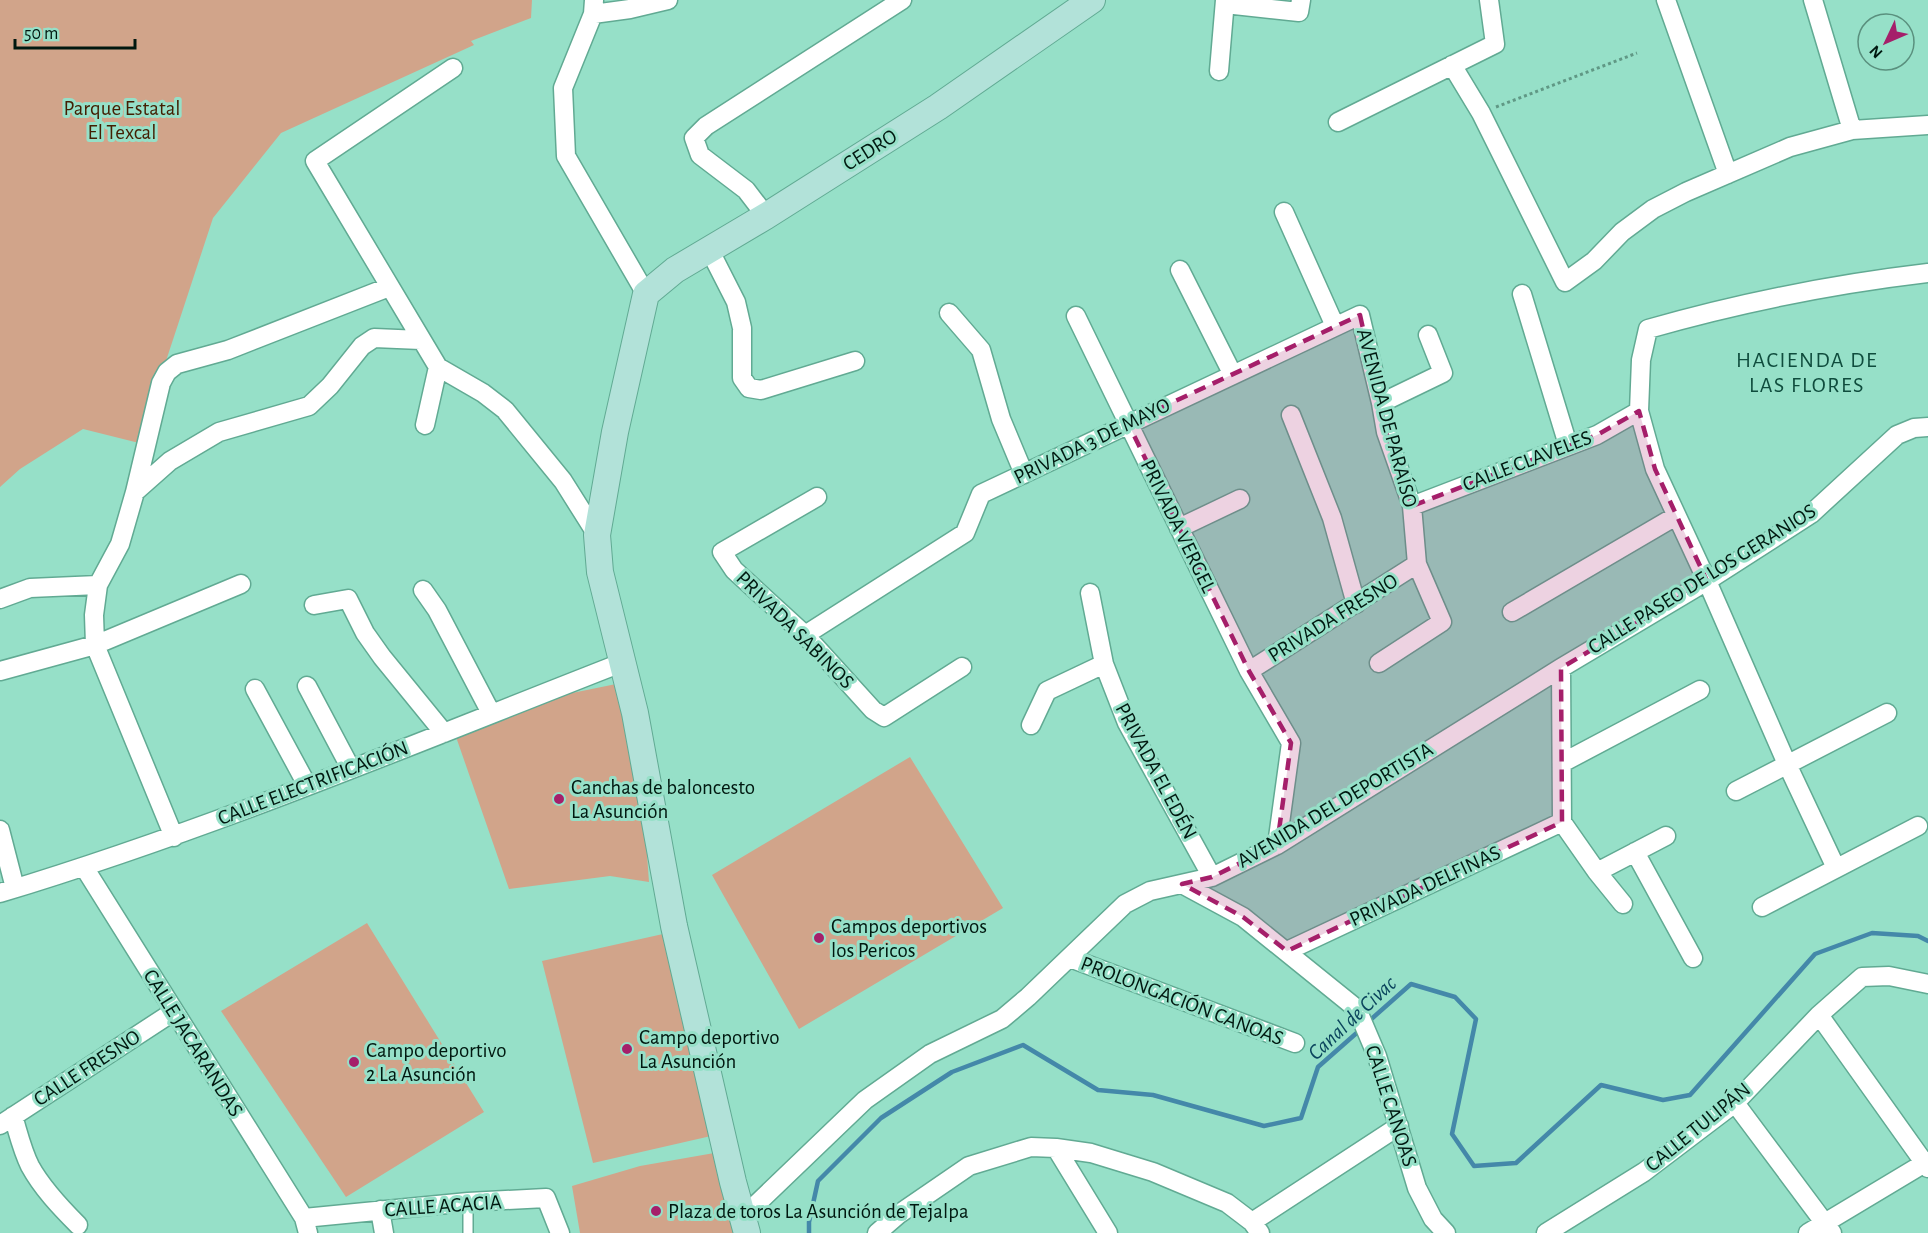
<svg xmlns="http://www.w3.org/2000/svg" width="1928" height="1233" font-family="'Alegreya Sans',sans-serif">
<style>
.green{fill:#d1a48a}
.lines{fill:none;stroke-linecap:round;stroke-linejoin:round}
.stream{stroke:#4488a9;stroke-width:4.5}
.lane-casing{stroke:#61aa93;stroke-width:12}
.street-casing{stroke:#61aa93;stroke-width:21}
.secondary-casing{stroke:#61aa93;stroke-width:28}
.path{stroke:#609885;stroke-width:3;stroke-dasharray:3 3;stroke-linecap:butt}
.lane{stroke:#fff;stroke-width:9}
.street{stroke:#fff;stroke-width:18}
.secondary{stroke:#b2e2d9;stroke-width:26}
.marked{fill:#a51f6a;fill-opacity:0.2;stroke:#a51f6a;stroke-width:4.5;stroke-dasharray:12 8;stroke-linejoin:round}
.poi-dot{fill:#a51f6a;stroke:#96e0c8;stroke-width:2}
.labels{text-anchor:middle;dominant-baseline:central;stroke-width:6;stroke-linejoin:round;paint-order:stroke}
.park-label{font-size:21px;fill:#431e02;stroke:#96e0c8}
.street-label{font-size:21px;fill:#001810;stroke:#96e0c8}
.poi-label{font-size:21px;fill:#001810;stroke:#96e0c8;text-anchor:start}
.neighbourhood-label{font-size:22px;letter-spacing:1.5px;fill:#0f4c3d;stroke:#96e0c8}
.water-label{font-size:22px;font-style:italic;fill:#0b455d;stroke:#96e0c8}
</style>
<rect width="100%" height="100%" fill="#96e0c8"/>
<path class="green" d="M0,0H532L531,18L471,41L474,45L281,133L213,218L139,443L83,429L20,469L0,487Z
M621,683L646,841L649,882L610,876L509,889L455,734L538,700Z
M910,757L1003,908L799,1029L712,875Z
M367,923L484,1112L346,1197L221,1011Z
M663,934L711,1136L593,1163L542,961Z
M720,1152L742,1233H580L572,1186L640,1166Z"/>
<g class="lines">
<path class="stream" d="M1368,1022L1411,984L1455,997L1476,1019L1452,1134L1474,1166L1516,1163L1601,1085L1663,1100L1690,1095L1815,954L1872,933L1918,936L1928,941
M809,1233V1222L818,1181L881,1118L952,1072L1023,1045L1098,1090L1153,1095L1264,1126L1301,1118L1318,1067L1360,1030"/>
<g class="lane-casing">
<path id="lane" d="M468,1202V1233"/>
</g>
<g class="street-casing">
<path id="street" d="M594,0L593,14L563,88L566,156L646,294
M1666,0L1728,174
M1813,0L1852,130
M1225,4L1299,12L1301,0
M593,14L630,9L668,0
M1452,65L1481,113L1565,282L1594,261L1622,232L1653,209L1686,192L1790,147L1852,130L1928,125
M453,68L315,161L438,367L483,393L505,410L563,481L597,535
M1219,71L1225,0
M1338,122L1495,44L1489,0
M1284,212L1335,326
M766,216L746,190L700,155L694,138L706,126L902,0
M709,249L736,302L742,328V378L749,388L761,390L855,361
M1180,270L1233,375
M1522,294L1568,445
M949,313L981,350L1001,419L1024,474
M1076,316L1249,671L1291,743L1277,845
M1381,403L1443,373L1428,335
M1291,415L1332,518L1356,604
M425,425L438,367
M135,492L161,383L167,372L177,364L228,350L389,287
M817,497L722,552L734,570L805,635L873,710L884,717L962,667
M1412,506L1597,435L1639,411
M1179,528L1240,499
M98,585L94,615L95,645L174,837
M423,590L437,610L491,713
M1090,593L1104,664L1127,723L1212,877
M0,599L30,588L98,585L120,544L135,492L170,461L219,432L309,406L330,386L362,346L374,338L421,340
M314,605L348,599L365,633L382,657L444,733
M1512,612L1676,516
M805,635L965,533L981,494L1360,315L1381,403L1386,432L1412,506L1417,564L1442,622L1379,663
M1561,668L1562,822L1597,872L1623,904
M0,671L95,645L241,584
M1249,671L1417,564
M307,686L351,769
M255,689L307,785
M1031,725L1047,691L1104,664
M1562,763L1700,690
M1736,791L1887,713
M0,830L15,888
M1635,852L1693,958
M84,867L304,1218L308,1233
M1836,868L1787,764L1707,581L1655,469L1639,411L1641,360L1648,329C1739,303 1834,284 1928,273
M1597,872L1666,836
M1182,884L1243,917L1357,1009L1377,1056L1417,1188L1433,1219L1446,1233
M0,893C212,829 416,743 621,663
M1762,907L1918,826
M1287,951L1562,822
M1070,958L1295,1043
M1819,1015L1928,1168
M1735,1103L1832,1233
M13,1116C18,1132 22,1150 30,1166C42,1188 60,1207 78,1225
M0,1125L173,1012
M1056,1148L1108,1233
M380,1210L384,1233
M743,1217L865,1100L930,1054L1002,1019L1028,997L1125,904L1150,891L1212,877L1277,845L1561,668L1707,581L1811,514L1897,435L1914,428L1928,427
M304,1218L468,1202L546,1198L560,1233
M1252,1222L1399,1126
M877,1233L899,1214L969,1166L1031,1147L1056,1148L1091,1153L1153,1172L1227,1203L1252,1222L1260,1233
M1546,1233L1644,1172L1735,1103L1819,1015L1862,977L1889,976L1928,984
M1808,1233L1928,1161"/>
</g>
<g class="secondary-casing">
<path id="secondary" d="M747,1233L733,1182L674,926L635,713L600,572L597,535L615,432L646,294L675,270L766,216L938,107L1092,0"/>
</g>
<path class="path" d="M1496,107L1637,53"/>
<use href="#lane" class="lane"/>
<use href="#street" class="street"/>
<use href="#secondary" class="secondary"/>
</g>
<path class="marked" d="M1360,315L1386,432L1412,506L1597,435L1639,411L1655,469L1707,581L1561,668L1562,822L1287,951L1243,917L1182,884L1212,877L1277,845L1291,743L1249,671L1128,423Z"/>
<g class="poi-dot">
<circle cx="559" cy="799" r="6"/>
<circle cx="819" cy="938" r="6"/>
<circle cx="627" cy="1049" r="6"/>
<circle cx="354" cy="1062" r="6"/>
<circle cx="656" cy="1211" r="6"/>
</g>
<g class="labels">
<g class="park-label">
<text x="122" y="108">Parque Estatal<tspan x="122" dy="24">El Texcal</tspan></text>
</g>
<g class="street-label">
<text transform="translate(870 150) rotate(-32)">CEDRO</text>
<text transform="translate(1387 418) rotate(75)">AVENIDA DE PARAÍSO</text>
<text transform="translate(1092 441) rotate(-26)">PRIVADA 3 DE MAYO</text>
<text transform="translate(1527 461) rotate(-21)">CALLE CLAVELES</text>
<text transform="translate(1178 526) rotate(64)">PRIVADA VERGEL</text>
<text transform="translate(1702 579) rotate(-32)">CALLE PASEO DE LOS GERANIOS</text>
<text transform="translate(1333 618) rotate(-32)">PRIVADA FRESNO</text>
<text transform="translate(795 630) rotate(45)">PRIVADA SABINOS</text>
<text transform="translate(1156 771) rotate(62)">PRIVADA EL EDÉN</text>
<text transform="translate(313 783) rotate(-21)">CALLE ELECTRIFICACIÓN</text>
<text transform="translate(1335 805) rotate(-31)">AVENIDA DEL DEPORTISTA</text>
<text transform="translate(1425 886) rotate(-25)">PRIVADA DELFINAS</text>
<text transform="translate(1182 1001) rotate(21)">PROLONGACIÓN CANOAS</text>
<text transform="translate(193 1043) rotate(58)">CALLE JACARANDAS</text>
<text transform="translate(87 1068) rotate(-33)">CALLE FRESNO</text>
<text transform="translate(1391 1106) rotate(72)">CALLE CANOAS</text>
<text transform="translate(1698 1127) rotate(-39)">CALLE TULIPÁN</text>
<text transform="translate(443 1206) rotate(-4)">CALLE ACACIA</text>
</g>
<g class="poi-label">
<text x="571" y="787">Canchas de baloncesto<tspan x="571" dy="24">La Asunción</tspan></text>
<text x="831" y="926">Campos deportivos<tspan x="831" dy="24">los Pericos</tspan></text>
<text x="639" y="1037">Campo deportivo<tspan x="639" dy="24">La Asunción</tspan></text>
<text x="366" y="1050">Campo deportivo<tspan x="366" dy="24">2 La Asunción</tspan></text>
<text x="668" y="1211">Plaza de toros La Asunción de Tejalpa</text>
</g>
<g class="neighbourhood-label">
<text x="1807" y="360">HACIENDA DE<tspan x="1807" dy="25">LAS FLORES</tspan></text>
</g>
<g class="water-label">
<text transform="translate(1352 1018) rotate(-43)">Canal de Civac</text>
</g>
</g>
<g transform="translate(1886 42) rotate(226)"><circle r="28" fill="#96e0c8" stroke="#5a907e" stroke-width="1.5"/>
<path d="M0-4.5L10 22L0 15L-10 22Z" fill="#a51f6a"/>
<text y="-9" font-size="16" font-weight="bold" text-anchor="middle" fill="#001810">N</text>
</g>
<path d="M15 39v9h120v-9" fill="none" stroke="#001810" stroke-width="3"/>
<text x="24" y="39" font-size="18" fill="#001810" stroke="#96e0c8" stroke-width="4.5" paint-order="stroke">50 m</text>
</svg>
